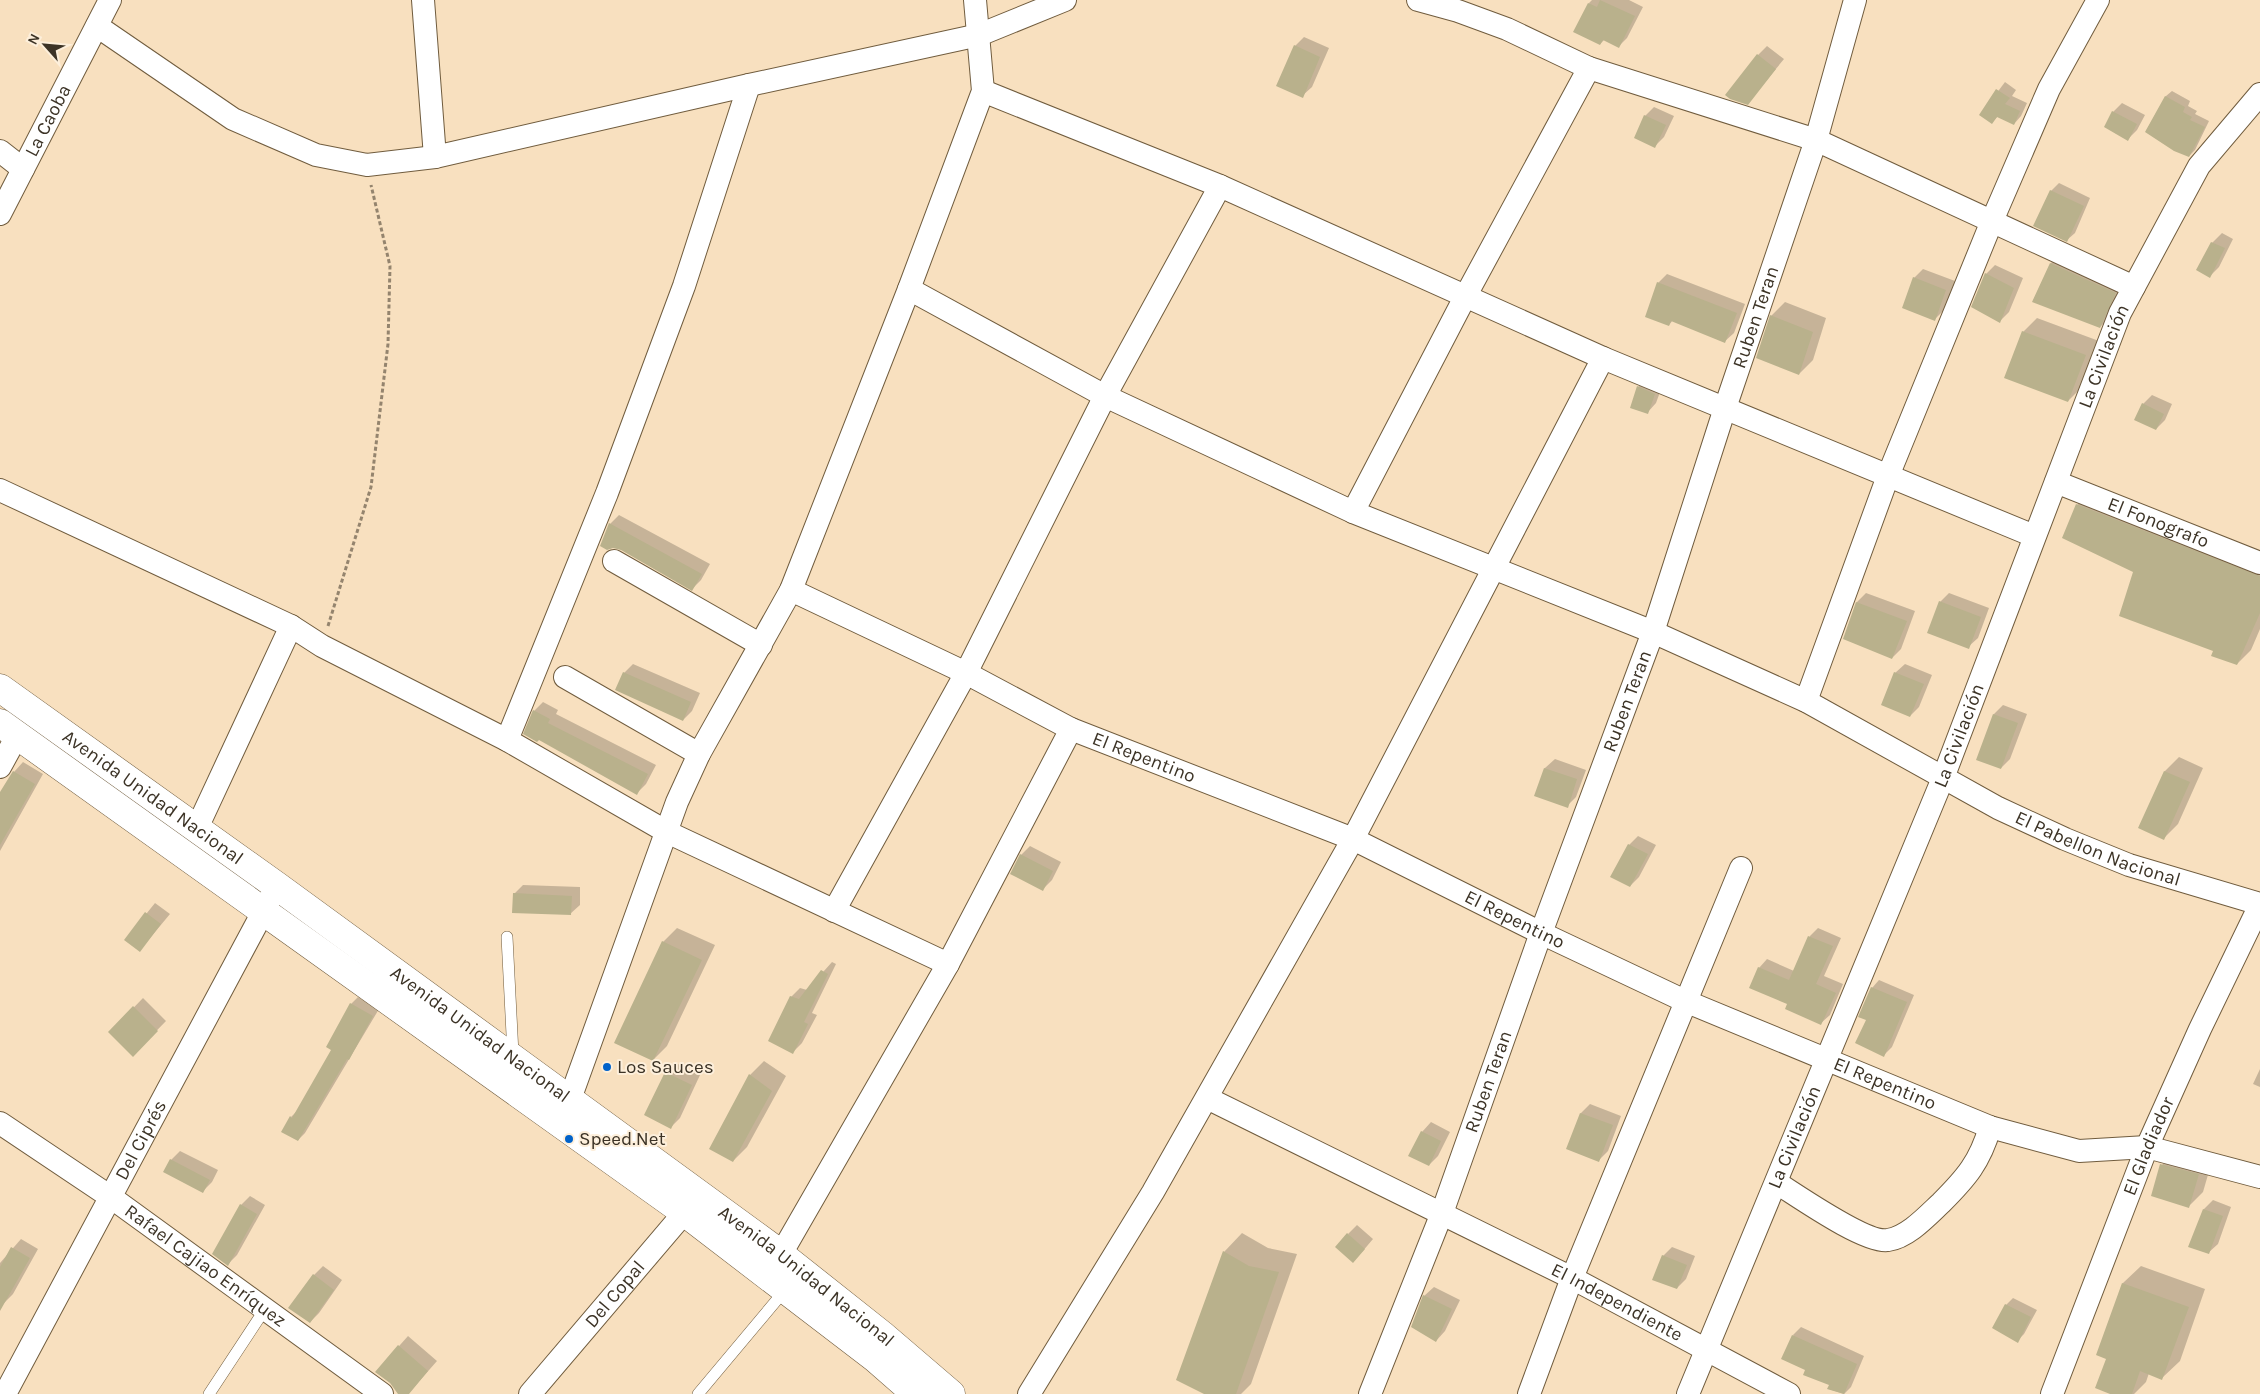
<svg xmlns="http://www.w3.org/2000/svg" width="2260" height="1394" font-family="Karla,sans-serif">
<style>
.shadow{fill:#0003}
.building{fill:#b9b18c}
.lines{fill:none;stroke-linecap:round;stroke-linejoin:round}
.lane-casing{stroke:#705c3e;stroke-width:12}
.street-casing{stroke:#705c3e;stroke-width:24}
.secondary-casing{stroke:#705c3e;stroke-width:29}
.path{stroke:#94846e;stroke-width:3;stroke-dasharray:4 2.5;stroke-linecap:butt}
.lane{stroke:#fff;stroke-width:11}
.street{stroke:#fff;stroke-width:22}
.secondary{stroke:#fff;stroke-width:28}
.poi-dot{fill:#0162ca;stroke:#fdefdb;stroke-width:2}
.labels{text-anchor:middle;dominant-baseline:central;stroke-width:4;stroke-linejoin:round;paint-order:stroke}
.street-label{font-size:19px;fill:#3c3326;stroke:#fdefdb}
.poi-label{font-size:19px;fill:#3c3326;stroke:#fdefdb;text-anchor:start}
</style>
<rect width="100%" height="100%" fill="#f8e0bf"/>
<path class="shadow" d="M1592,0H1629L1643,7L1627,38L1619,46L1605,39L1600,44L1589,3Z
M1304,37L1329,48L1312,87L1302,96L1295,46Z
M1767,46L1784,59L1748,103L1758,55Z
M2005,82L2016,90L2012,96L2027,103L2021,116L2014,124L1998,116L1992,122L1981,114Z
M2172,91L2190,101L2188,106L2197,111L2195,114L2209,121L2195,150L2189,156L2146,131L2166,96Z
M2122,103L2145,115L2137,130L2128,139L2113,112Z
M1654,107L1674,116L1664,137L1655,146L1645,116Z
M2059,183L2090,198L2075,233L2067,240L2051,191Z
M2222,233L2233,239L2219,267L2210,276L2198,269L2212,243Z
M2065,249L2129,279L2114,313L2100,327L2033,301L2051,263Z
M1995,265L2023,278L2009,312L2000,321L1986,274Z
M1923,269L1955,281L1944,310L1935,319L1914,278Z
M1667,274L1745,304L1734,333L1724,342L1673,320L1669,325L1658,283Z
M1785,302L1826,318L1813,360L1799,374L1771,316Z
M2037,318L2099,341L2082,387L2068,401L2023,332Z
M1647,378L1663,384L1656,403L1647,413L1638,387Z
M2152,395L2172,404L2165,420L2156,429L2143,404Z
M2091,491L2260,558V629L2251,650L2237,664L2214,650L2135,572L2077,505Z
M619,515L710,564L701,580L692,589L621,548L613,547L610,524Z
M1866,593L1915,611L1901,649L1892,658L1844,638L1857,602Z
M1949,593L1989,608L1978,638L1968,647L1940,602Z
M633,664L700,693L692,711L683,720L624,673Z
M1905,664L1932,675L1919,707L1910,716L1895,673Z
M543,702L558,710L556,714L656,765L646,784L637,793L539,739L534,711Z
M2003,705L2027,714L2010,759L2001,768L1978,759L1994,714Z
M2179,757L2203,768L2178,824L2164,838L2140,827L2165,771Z
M1555,759L1586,770L1576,797L1567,806L1536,796L1545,768Z
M23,762L43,774L0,851V795L14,772Z
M1638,836L1656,845L1639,877L1630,886L1629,845Z
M1030,846L1061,862L1052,880L1043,889L1021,855Z
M523,885L580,887V905L570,914L514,894Z
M155,903L170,914L140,950L126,939Z
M677,928L715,945L667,1046L653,1060L663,942Z
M1818,928L1841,938L1824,976L1843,984L1830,1015L1821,1023L1759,968L1767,959L1794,971L1810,936Z
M832,962L836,964L812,1013L817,1015L802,1043L793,1052L791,997L800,988L807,990Z
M1879,980L1914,995L1892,1047L1884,1055L1867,1019L1872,988Z
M358,997L379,1009L305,1133L298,1140L291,1117L298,1110L333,1049L351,1004Z
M143,998L166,1021L133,1055L110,1032Z
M764,1061L786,1076L747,1147L733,1161L750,1075Z
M676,1063L700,1075L680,1118L671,1127L646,1114L666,1073Z
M2260,1069V1087L2253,1084Z
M1590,1104L1621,1116L1608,1151L1599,1160L1568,1148L1581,1113Z
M1431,1122L1450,1132L1438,1156L1429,1165L1422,1132Z
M180,1151L218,1170L212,1182L203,1191L171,1160Z
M2176,1151L2212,1161L2203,1192L2189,1206L2162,1165Z
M250,1196L265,1205L237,1255L228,1264L241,1205Z
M2213,1200L2231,1207L2218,1244L2208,1253L2190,1246L2204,1209Z
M1357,1225L1373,1239L1362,1252L1348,1234Z
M1242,1233L1268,1248L1297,1254L1251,1384L1241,1394H1208L1224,1252Z
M21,1239L38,1249L13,1294L4,1303L0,1301V1263Z
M1672,1247L1695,1256L1686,1279L1677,1288L1663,1256Z
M323,1266L342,1280L319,1313L310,1322L314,1275Z
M2141,1266L2205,1289L2180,1361L2162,1378L2149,1373L2146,1382L2134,1394H2113L2107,1358L2098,1355L2123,1283Z
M1434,1287L1460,1300L1445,1331L1436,1341L1424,1296Z
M2013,1298L2037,1310L2024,1334L2017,1341L2006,1305Z
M1801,1327L1864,1356L1851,1387L1844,1394L1829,1389L1831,1384L1807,1369L1793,1335Z
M408,1336L437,1361L408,1394H400L391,1383L376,1372Z"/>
<path class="building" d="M1600,0L1635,16L1619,48L1603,40L1600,45L1573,32L1588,3L1597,7Z
M1294,45L1320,57L1303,98L1276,86Z
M1757,54L1776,69L1748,105L1730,99L1725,95Z
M1996,89L2010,98L2005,104L2020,111L2014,125L1997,117L1992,124L1979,115Z
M2165,96L2185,107L2183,112L2192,117L2190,120L2205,127L2189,157L2174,151L2145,132Z
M2112,111L2137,124L2128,141L2104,127Z
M1644,115L1666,125L1655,148L1634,138Z
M2050,190L2084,206L2067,242L2033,226Z
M2211,242L2225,248L2210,278L2196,270Z
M2050,263L2116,293L2100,328L2032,302Z
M1985,273L2014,288L2000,323L1971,307Z
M1913,277L1946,290L1935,321L1902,308Z
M1657,282L1737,313L1725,343L1671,321L1669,326L1645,317Z
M1770,315L1813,332L1799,375L1756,358Z
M2022,331L2086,355L2068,402L2004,378Z
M1637,386L1655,394L1648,414L1630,408Z
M2142,403L2164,414L2156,430L2134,420Z
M2076,504L2260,576V613L2237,665L2211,656L2213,651L2119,616L2133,572L2062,538Z
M609,523L702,574L692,591L621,550L613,548L607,550L600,546Z
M1939,601L1981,617L1969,649L1927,633Z
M1856,602L1907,621L1892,659L1843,639Z
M623,672L691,702L683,721L615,690Z
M1894,672L1924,684L1910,717L1881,705Z
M533,710L550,719L548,723L648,774L637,795L539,740L537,742L523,734Z
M1993,714L2018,723L2001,769L1976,760Z
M1544,768L1577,779L1568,808L1534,796Z
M13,771L35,784L0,845V792Z
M2164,771L2190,782L2164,840L2138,828Z
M1628,844L1648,854L1630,887L1610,877Z
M1020,854L1053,871L1043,891L1010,874Z
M513,893L572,896L571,915L512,913Z
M145,912L161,924L140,952L124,940Z
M1808,936L1833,946L1816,984L1836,993L1821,1025L1785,1009L1787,1004L1749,988L1758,967L1789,980Z
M662,941L702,960L653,1061L614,1043Z
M821,970L828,974L804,1022L808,1024L793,1054L768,1041L790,996L799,999Z
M1871,987L1907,1002L1884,1057L1855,1043L1866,1020L1858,1017Z
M350,1003L373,1016L349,1060L347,1059L298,1141L281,1132L290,1116L292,1118L331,1050L326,1047Z
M133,1006L158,1031L133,1057L108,1032Z
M665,1072L692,1085L671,1129L644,1115Z
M749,1074L772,1091L733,1162L709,1149Z
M1580,1113L1613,1125L1599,1162L1566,1149Z
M1421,1131L1441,1141L1429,1166L1408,1156Z
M170,1159L210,1180L203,1193L163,1172Z
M2160,1164L2199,1174L2189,1208L2151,1196Z
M240,1204L257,1214L228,1266L212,1254Z
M2203,1209L2223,1216L2209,1254L2188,1247Z
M1347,1233L1365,1249L1353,1263L1335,1247Z
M11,1247L30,1258L0,1311V1267Z
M1223,1251L1249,1266L1279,1272L1236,1394H1204L1176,1380Z
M1662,1255L1687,1265L1677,1289L1652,1280Z
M313,1274L334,1290L310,1323L288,1308Z
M2122,1283L2189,1307L2162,1380L2140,1371L2132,1394H2110L2095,1388L2106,1359L2096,1355Z
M1423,1295L1452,1309L1436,1342L1411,1327Z
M2005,1304L2031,1317L2018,1343L1992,1328Z
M1792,1335L1857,1364L1844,1394L1827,1389L1829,1385L1803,1375L1805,1370L1781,1359Z
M398,1345L428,1371L409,1394H398L390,1383L375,1372Z"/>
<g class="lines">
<g class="lane-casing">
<path id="lane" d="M507,937L513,1054
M209,1394L265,1309
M698,1394L786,1289"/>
</g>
<g class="street-casing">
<g id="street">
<path d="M423,0L435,157"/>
<path d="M1418,0L1458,11L1507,29L1589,68L1816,140L2134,287"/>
<path d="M97,26L233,119L316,155L367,165L435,157L749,85L979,35L1065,0"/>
<path d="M983,91L1220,186L1603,358L2034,536"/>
<path d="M0,151L23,169"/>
<path id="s1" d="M0,214L110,0"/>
<path id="s2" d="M909,289L1105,396L1353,512L1653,632L1806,701L1998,808L2065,839L2129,865L2260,904"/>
<path id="s3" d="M2056,482L2260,563"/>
<path d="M0,490L291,626L322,646L507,740L667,832L948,964"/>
<path d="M1353,512L1465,297L1589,68"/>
<path d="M614,561L761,645"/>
<path id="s4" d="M791,590L966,673L1071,729L1353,839L1541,933L1685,1001L1990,1127L2079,1151L2147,1147L2260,1177"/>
<path d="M565,677L699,754"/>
<path d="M1806,701L1888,476L1992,221L2049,89L2098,0"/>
<path d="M507,740L607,493L684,286L749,85"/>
<path d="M0,767L17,736"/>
<path d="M197,828L291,626"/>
<path d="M834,911L966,673L1105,396L1220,186"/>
<path id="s5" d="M1207,1098L1572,1278L1789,1394"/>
<path d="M570,1099L677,802L699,754L791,590L909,289L983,91L975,0"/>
<path id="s6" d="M0,1123L112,1198L382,1394"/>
<path d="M1777,1183C1798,1196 1866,1244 1888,1240C1908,1237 1927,1216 1941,1203C1966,1178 1980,1162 1990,1127"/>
<path d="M781,1254L948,964L1071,729"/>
<path id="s7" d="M5,1394L271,897"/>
<path id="s8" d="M530,1394L695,1200"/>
<path d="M1029,1394L1153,1192L1353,839L1603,358"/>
<path id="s9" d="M1370,1394L1442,1213L1541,933L1653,632L1725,408L1816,140L1855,0"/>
<path d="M1529,1394L1572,1278L1741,868"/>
<path id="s10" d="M1688,1394L1943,778L2120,313L2199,166L2260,94"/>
<path id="s11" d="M2052,1394L2147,1147L2200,1029L2260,905"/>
</g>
</g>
<g class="secondary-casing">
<g id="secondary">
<path id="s12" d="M0,688L277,886L770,1246L881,1334L951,1394"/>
<path d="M0,723L684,1212L876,1359L916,1394"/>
</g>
</g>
<path class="path" d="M328,626L371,487L388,344L390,266L371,185"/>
<use href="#lane" class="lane"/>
<use href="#street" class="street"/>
<use href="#secondary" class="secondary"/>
</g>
<g class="poi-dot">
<circle cx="607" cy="1067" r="5"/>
<circle cx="569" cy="1139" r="5"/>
</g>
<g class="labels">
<g class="street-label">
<text stroke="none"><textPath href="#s1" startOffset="105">La Caoba</textPath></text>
<text stroke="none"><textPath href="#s9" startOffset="1144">Ruben Teran</textPath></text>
<text stroke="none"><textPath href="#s10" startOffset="1118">La Civilación</textPath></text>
<text stroke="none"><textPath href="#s3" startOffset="110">El Fonografo</textPath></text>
<text stroke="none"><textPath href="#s9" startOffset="739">Ruben Teran</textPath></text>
<text stroke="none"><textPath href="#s10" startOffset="712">La Civilación</textPath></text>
<text stroke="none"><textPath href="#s4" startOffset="391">El Repentino</textPath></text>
<text stroke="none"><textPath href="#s12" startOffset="188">Avenida Unidad Nacional</textPath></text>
<text stroke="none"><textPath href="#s2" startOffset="1316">El Pabellon Nacional</textPath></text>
<text stroke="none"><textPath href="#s4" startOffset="796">El Repentino</textPath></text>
<text stroke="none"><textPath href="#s12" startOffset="592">Avenida Unidad Nacional</textPath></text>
<text stroke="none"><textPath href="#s9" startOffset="334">Ruben Teran</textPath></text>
<text stroke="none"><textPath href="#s4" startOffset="1201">El Repentino</textPath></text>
<text stroke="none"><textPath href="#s10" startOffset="278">La Civilación</textPath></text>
<text stroke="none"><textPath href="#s7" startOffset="288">Del Ciprés</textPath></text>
<text stroke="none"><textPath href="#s11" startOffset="266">El Gladiador</textPath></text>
<text stroke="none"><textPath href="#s6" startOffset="250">Rafael Cajiao Enríquez</textPath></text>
<text stroke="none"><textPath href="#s12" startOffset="998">Avenida Unidad Nacional</textPath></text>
<text stroke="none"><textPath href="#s8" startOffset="131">Del Copal</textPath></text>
<text stroke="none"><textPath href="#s5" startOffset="458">El Independiente</textPath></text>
</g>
<g class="poi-label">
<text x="617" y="1067">Los Sauces</text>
<text x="579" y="1139">Speed.Net</text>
</g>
</g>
<g transform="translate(45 45) rotate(297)" stroke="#fdefdb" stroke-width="4" paint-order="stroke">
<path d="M0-4L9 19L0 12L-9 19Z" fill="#3c3326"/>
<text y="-8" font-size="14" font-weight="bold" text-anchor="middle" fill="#3c3326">N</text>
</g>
</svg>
